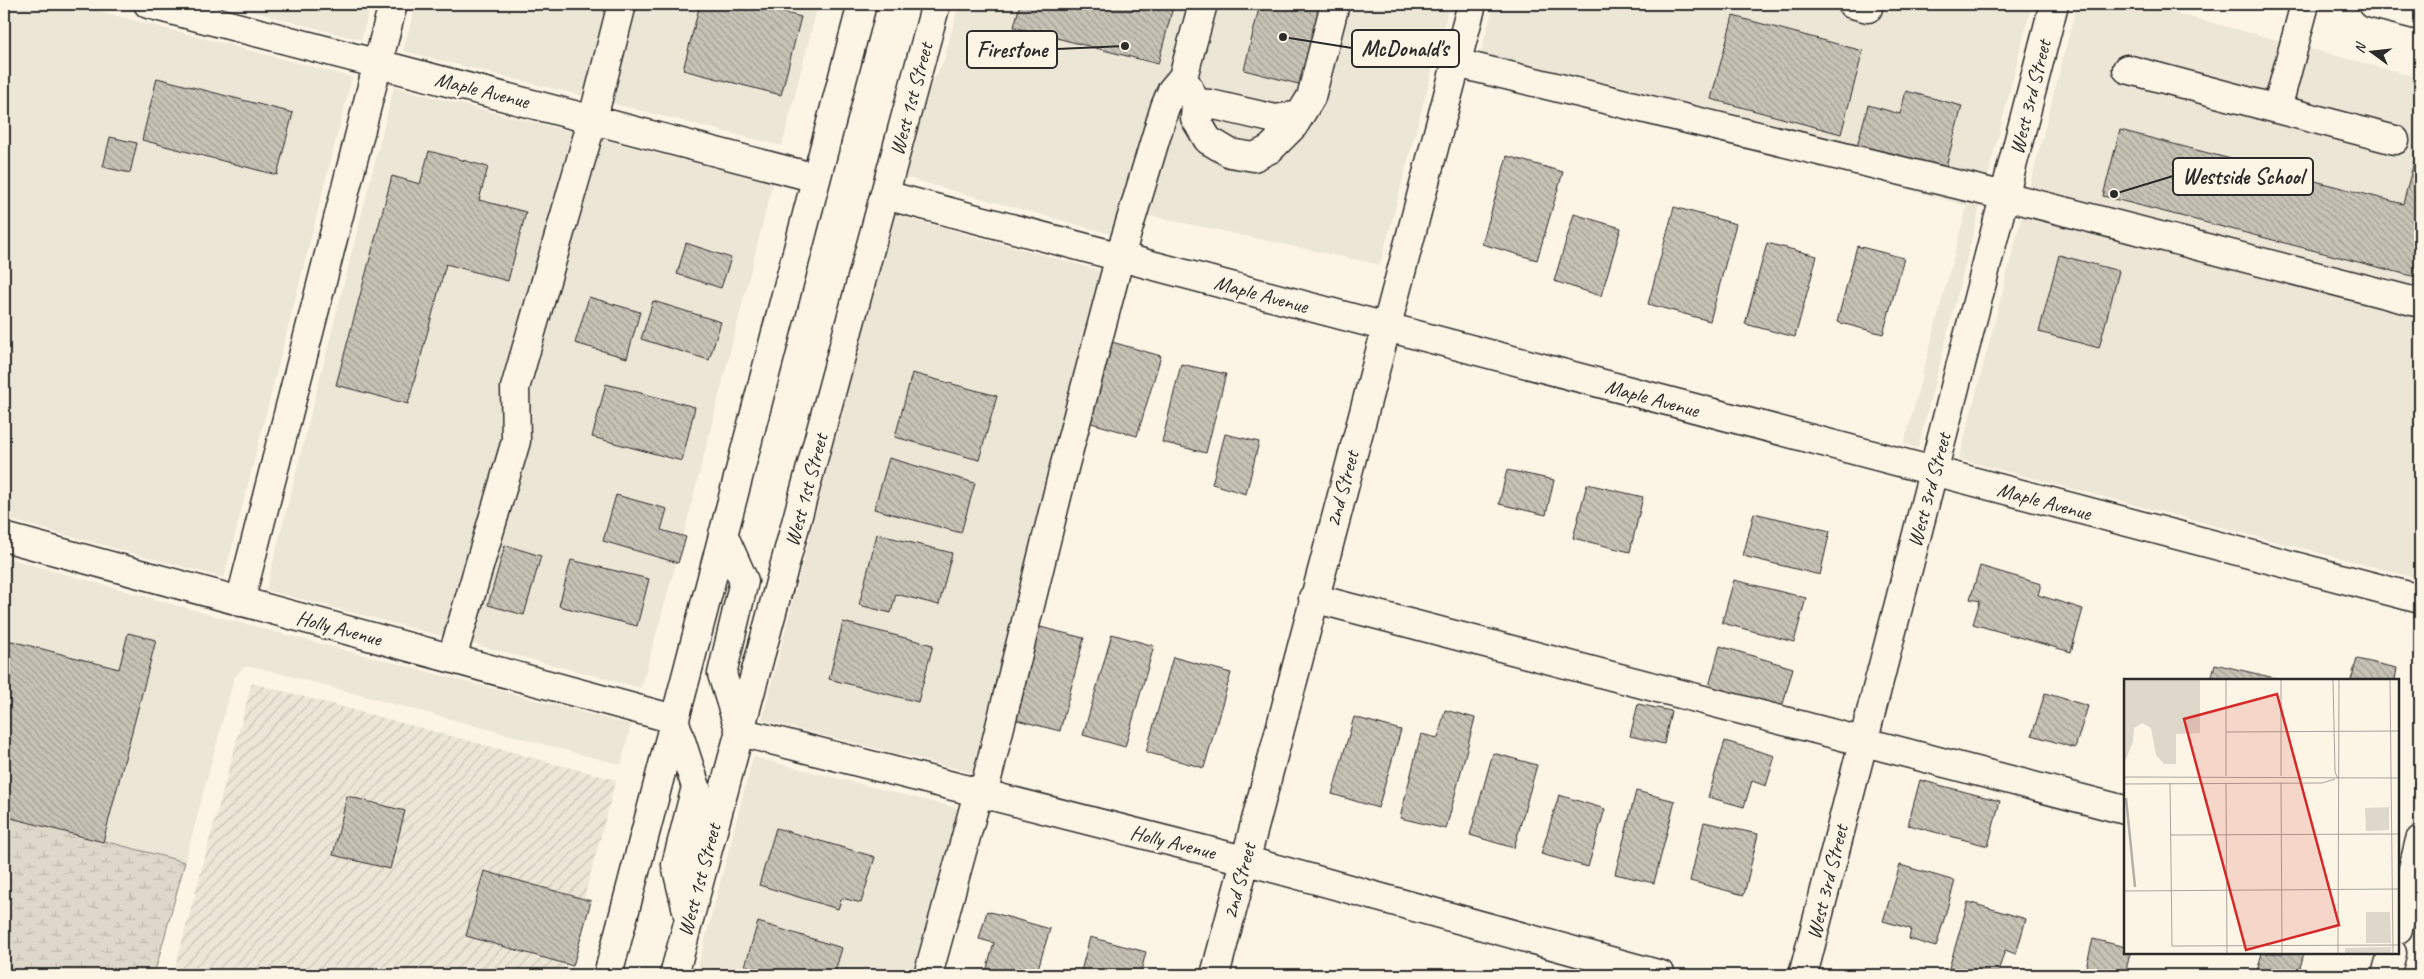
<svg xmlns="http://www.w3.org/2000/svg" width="2424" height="979" font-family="Caveat,sans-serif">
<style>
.built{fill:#ece6d7}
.industrial{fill:url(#industrial-furrows)}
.wetland{fill:url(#wetland-marsh);stroke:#84827a}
.building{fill:url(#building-back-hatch);stroke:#2b2b2b}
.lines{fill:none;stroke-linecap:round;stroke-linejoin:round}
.minor-casing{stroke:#2b2b2b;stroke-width:31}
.major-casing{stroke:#2b2b2b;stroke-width:31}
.minor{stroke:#fcf5e5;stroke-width:28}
.major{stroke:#fcf5e5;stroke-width:28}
.labels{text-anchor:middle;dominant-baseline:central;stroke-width:5;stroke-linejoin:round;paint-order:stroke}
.street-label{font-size:21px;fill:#2b2b2b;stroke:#fcf5e5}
.inset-river{fill:none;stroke:#b4b0a5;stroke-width:2.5}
.inset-road{fill:none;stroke:#a8a49b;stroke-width:1}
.view{fill:#d62828;fill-opacity:0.15;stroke:#d62828;stroke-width:2.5}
.inset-edge{fill:none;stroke:#2b2b2b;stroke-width:2.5}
.leader{fill:none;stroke:#2b2b2b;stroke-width:2}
.callout-dot{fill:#2b2b2b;stroke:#fcf5e5;stroke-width:2}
.callout{fill:#fcf5e5;stroke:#2b2b2b;stroke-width:2}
.callout-label{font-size:22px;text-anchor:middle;font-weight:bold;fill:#2b2b2b}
</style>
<defs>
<pattern id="industrial-furrows" width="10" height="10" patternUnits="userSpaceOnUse" patternTransform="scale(1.25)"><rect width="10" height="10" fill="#ece6d7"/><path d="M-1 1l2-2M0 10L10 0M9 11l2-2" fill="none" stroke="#cbc5b9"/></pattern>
<pattern id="wetland-marsh" width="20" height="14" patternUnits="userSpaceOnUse" patternTransform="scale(1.25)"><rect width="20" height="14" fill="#ded8ca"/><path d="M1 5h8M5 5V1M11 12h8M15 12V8" fill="none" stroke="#bfbaae"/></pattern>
<pattern id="building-back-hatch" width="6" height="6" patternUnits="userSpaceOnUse" patternTransform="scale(1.25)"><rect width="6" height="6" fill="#c8c3b7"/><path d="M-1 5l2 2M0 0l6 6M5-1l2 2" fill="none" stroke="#a39f95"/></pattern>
</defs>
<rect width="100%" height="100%" fill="#fcf5e5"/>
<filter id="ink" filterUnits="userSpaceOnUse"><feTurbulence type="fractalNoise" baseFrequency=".02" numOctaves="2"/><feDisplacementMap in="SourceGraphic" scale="10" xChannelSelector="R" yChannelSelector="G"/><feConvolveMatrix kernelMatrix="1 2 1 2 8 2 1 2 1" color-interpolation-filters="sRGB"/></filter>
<g filter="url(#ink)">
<path class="built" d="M4,4H72L352,77L224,578L4,518Z
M223,4H371L361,40Z
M416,4L745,5L818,4L782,146L403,51Z
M959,4H1450L1380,265L1133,212L1126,238L903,177L922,103L944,60Z
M1494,4H2032L1918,448L1904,444L1967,206L1477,68Z
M2077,4H2141L2420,78V579L1959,459Z
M394,87L773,183L680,549L641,688L266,590Z
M893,214L1117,275L990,777L762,720Z
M4,557L215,616L631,725L621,765L256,667H244L234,678L185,862L4,815Z
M753,757L980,814L939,975H696Z"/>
<path class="industrial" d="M252,683L616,780L563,975H173Z"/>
<path class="wetland" d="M4,815L185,862L154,975H4Z"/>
<path class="building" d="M700,4H751L801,17L781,95L683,70Z
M1020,4H1161L1173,7L1158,64L1014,27Z
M1260,4H1322L1302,85L1244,70Z
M1733,16L1863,51L1841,134L1711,99Z
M157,78L293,113L277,175L142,140Z
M1906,91L1962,106L1944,174L1856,150L1868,105L1900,114Z
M2120,130L2403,204L2420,138V278L2103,196Z
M110,137L137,143L130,173L103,167Z
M429,151L488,167L479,200L526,212L508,281L446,264L408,404L336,385L392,176L420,184Z
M1507,156L1563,172L1537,260L1482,244Z
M1674,207L1736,224L1710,321L1648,304Z
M1574,214L1621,228L1601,296L1554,281Z
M686,243L731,258L721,288L677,274Z
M1767,243L1817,256L1795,337L1745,324Z
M1857,246L1904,258L1883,334L1837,322Z
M2059,255L2119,271L2099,348L2039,332Z
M589,297L640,312L627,358L575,343Z
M653,301L721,322L709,360L641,339Z
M1112,342L1161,356L1137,436L1088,422Z
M1181,364L1226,374L1206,453L1162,442Z
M912,373L997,396L979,460L895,437Z
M606,384L695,407L682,461L592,437Z
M1225,434L1259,442L1246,494L1212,484Z
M889,458L975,483L961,533L874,509Z
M1507,470L1554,480L1546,515L1499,504Z
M1587,484L1643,497L1630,552L1573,538Z
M616,495L667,509L661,530L686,537L678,563L603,541Z
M1754,513L1830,531L1820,575L1743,556Z
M877,534L952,553L939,605L896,594L891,613L859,605Z
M505,545L541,556L524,615L488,605Z
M571,560L649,579L637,626L559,606Z
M1980,566L2041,584L2038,595L2083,609L2071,652L1973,624L1980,601L1970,599Z
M1734,580L1806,598L1794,642L1722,623Z
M843,622L933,645L918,702L829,679Z
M1036,626L1084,638L1060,731L1013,719Z
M128,633L156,640L103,842L4,816V639L119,669Z
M1112,634L1154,646L1125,747L1083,735Z
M1720,646L1793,668L1781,711L1708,690Z
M1173,657L1231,673L1204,768L1146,752Z
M2357,659L2397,668L2395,680H2351Z
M2215,664L2283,680H2211Z
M2045,693L2088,706L2075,748L2032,735Z
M1638,704L1671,711L1664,744L1630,736Z
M1445,710L1475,718L1446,829L1400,818L1421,734L1438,738Z
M1354,717L1401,730L1378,808L1332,794Z
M1725,741L1775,756L1766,786L1752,781L1744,807L1708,797Z
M1493,753L1537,765L1514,848L1470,835Z
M1920,780L2000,801L1988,846L1908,825Z
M1636,791L1675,801L1654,883L1615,874Z
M1559,795L1605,809L1588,867L1541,854Z
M347,796L405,811L390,869L333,855Z
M1704,822L1758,834L1744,895L1690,881Z
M776,828L875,857L861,903L842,898L838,909L759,885Z
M1900,865L1955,881L1936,947L1909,939L1911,929L1883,921Z
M484,871L591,901L573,966L466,936Z
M1968,902L2026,919L2016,954L2005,950L1997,975H1973L1949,968Z
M987,911L1050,929L1036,975H985L994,943L979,939Z
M758,922L842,948L834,975H777L745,966Z
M1090,937L1146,952L1140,975H1080Z
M2093,939L2125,947V953H2130L2125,975H2084Z
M2262,953H2304L2298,975H2256Z"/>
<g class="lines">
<g class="minor-casing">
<path id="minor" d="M148,4L816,178
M1852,4L1868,8
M1456,63L2005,196L2420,303
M2127,69L2277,109L2305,4
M1183,77L1196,103L1195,118L1208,140L1230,153L1254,157L1270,149L1294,125L1311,97L1335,4
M1196,103L1210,104L1275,119L1300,115
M2277,109L2395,140
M885,195L2420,599
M4,537L674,719
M1313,598L2125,810
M240,602L393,4
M452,658L516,441L515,388L593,118L622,4
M740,732L1244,860L1661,975
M983,795L1064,468L1120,256L1165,107L1172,90L1183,77L1203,4
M2398,929L2420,840
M928,975L978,793
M1215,975L1472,4
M1803,975L2054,4
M2386,975L2392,953"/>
</g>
<g class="major-casing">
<path id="major" d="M2373,4L2420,16
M723,534L744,581L722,674L740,732
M674,719L696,787L676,865L688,915
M608,975L862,4
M674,975L936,4"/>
</g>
<use href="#minor" class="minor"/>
<use href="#major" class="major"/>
</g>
</g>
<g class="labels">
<g class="street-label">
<text transform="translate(482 90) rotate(14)">Maple Avenue</text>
<text transform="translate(2030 97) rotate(-76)">West 3rd Street</text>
<text transform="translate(911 99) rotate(-75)">West 1st Street</text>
<text transform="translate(1261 294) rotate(15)">Maple Avenue</text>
<text transform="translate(1652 398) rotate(15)">Maple Avenue</text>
<text transform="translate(1342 489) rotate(-75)">2nd Street</text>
<text transform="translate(806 490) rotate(-75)">West 1st Street</text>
<text transform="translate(1929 490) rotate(-75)">West 3rd Street</text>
<text transform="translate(2044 501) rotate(15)">Maple Avenue</text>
<text transform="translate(339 628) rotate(15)">Holly Avenue</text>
<text transform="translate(1173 842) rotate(14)">Holly Avenue</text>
<text transform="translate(699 880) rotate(-75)">West 1st Street</text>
<text transform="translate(1239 881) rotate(-75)">2nd Street</text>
<text transform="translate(1827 882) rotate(-76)">West 3rd Street</text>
</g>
</g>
<g transform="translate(2124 679)">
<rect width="275" height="275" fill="#fcf5e5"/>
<path d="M265,128V151L242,152L241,129ZM242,233H266L267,264H242ZM267,268V274H221V269Z" fill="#ded8ca"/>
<path d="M0,1H76V54L52,55V85H40L32,76L27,49L18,44L10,49L9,63L0,85Z" fill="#ded8ca"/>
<path class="inset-river" d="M2,119L11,208"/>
<path class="inset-road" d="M157,1V97M209,1L211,93L214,100M266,1L269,274M102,53L275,52M102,97V1M0,98L275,99M46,104L48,267L275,266M102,104L103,274M157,104L158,274M0,105L198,104L211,100M47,156L275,155M0,212L275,210M214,274L215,1"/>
<path class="view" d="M153,15L215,246L122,271L60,40Z"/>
<rect width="275" height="275" class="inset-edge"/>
</g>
<path class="leader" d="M1283 37L1352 48M1125 46L1057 49M2114 194L2173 176"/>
<g class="callout-dot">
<circle cx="1283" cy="37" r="5"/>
<circle cx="1125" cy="46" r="5"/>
<circle cx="2114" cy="194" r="5"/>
</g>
<g class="callout">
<rect x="1352" y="30" width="107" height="37" rx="5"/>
<rect x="967" y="31" width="90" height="37" rx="5"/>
<rect x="2173" y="158" width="140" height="37" rx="5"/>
</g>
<g class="callout-label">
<text x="1405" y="56">McDonald's</text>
<text x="1012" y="57">Firestone</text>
<text x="2243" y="184">Westside School</text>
</g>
<rect width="2424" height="979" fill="none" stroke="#fcf5e5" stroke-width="20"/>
<rect x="10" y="10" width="2404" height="959" fill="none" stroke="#2b2b2b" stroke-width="2" filter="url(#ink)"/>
<g transform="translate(2372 52) rotate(285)" stroke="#fcf5e5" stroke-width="4" paint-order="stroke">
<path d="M0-4L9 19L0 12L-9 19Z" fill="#2b2b2b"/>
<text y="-8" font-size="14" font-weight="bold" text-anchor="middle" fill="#2b2b2b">N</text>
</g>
</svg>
